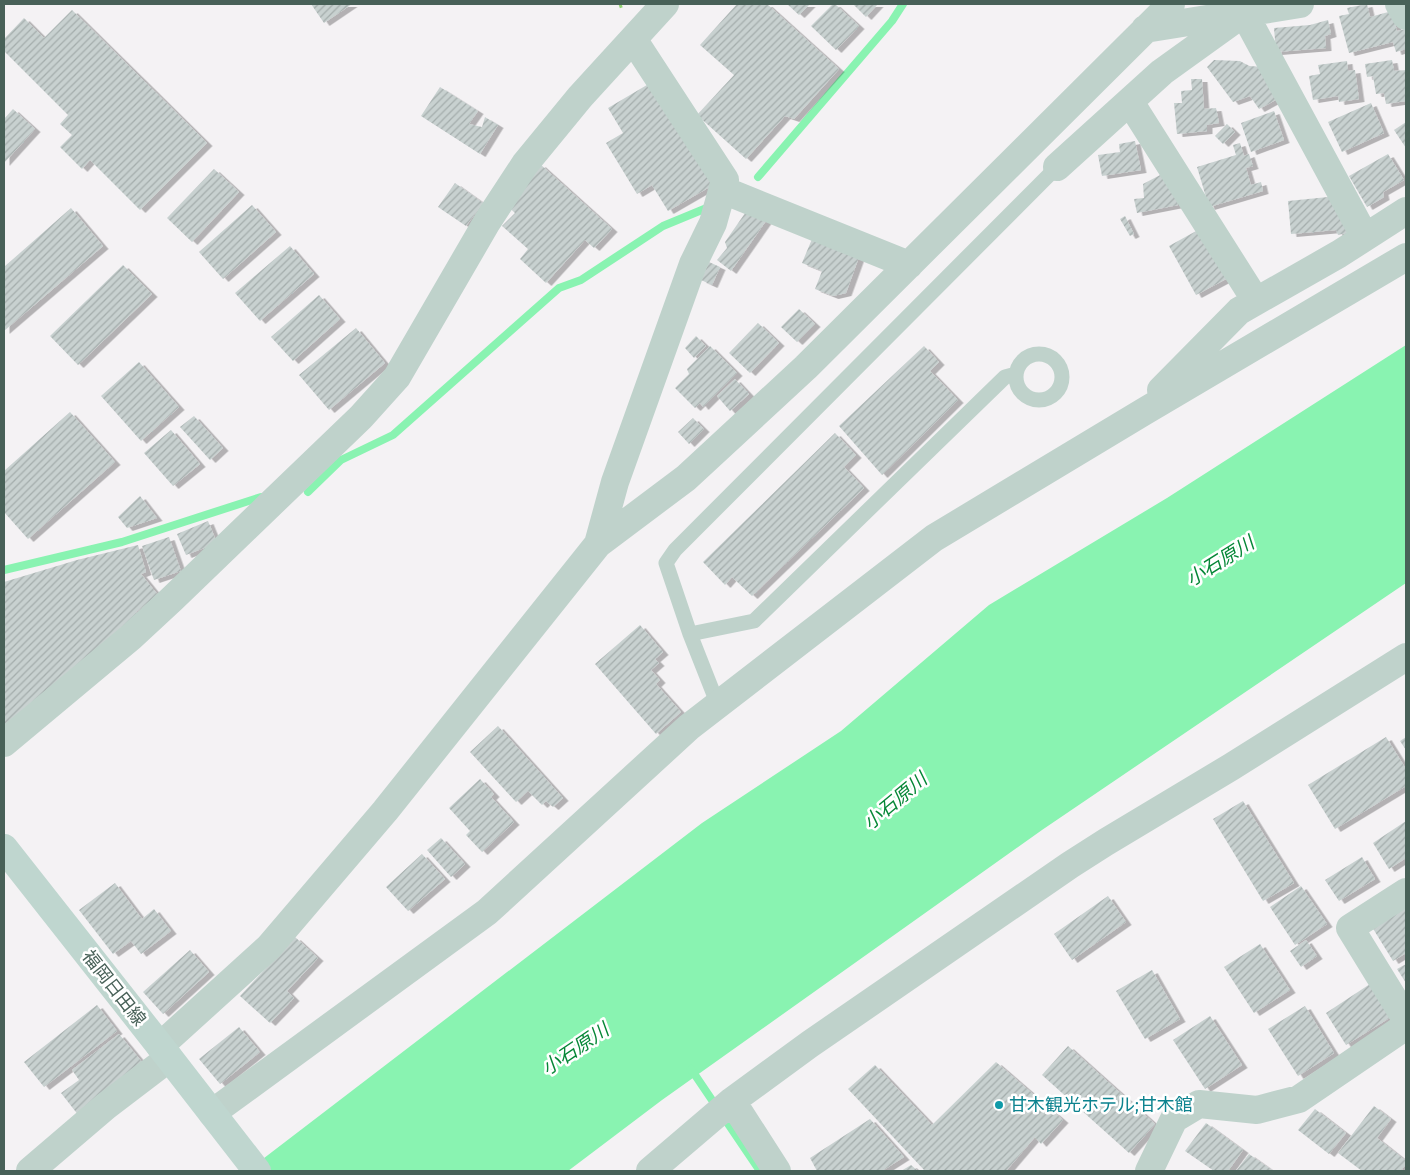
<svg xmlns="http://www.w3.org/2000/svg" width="1410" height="1175" font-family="'Fira Sans Condensed','Noto Sans JP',sans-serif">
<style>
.water{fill:#89f3b1}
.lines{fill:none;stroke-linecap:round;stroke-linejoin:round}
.stream{stroke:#89f3b1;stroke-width:8}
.building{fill:url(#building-hatch);filter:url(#shadow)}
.path{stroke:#93d474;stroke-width:3;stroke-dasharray:4 2.5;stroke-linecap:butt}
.service{stroke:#bfd2cb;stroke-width:15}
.minor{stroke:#bfd2cb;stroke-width:28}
.secondary{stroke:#bfd6cf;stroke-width:28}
.culture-dot{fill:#0f9aa8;stroke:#fff;stroke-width:2}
.labels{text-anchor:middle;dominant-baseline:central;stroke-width:5;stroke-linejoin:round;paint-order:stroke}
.street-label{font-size:18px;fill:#486158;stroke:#fff}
.culture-label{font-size:18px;fill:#0d838f;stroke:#fff;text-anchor:start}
.water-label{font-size:19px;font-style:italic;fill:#068737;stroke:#fff}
</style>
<defs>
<pattern id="building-hatch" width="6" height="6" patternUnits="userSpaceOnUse" patternTransform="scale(1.25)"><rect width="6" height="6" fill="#c8d1d0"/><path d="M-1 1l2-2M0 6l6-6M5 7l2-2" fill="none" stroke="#a4adac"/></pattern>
<filter id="shadow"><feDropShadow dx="5.5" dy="3" stdDeviation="0" flood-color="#0004"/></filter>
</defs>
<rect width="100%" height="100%" fill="#f4f2f4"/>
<path class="water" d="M1406,345V583L1042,830L662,1100L568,1171H247L702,823L841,731L989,605L1167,498Z"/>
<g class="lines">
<path class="stream" d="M758,177L892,21L903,4
M308,492L341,460L393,435L559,288L581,280L663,226L709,207
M4,570L122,542L261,497
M691,1069L760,1171"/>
</g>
<path class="building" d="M311,4H352L324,23Z
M737,4H767L839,69L794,119L785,116L746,159L697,115L734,75L700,45Z
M787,4H810L799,15Z
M833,4H835L859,26L836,50L811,26Z
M853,4H878L866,17Z
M1367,4L1370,17L1392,11L1397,31L1406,29V49L1396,52L1393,42L1349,53L1339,16L1349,14L1347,8Z
M72,10L207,143L140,210L90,160L82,169L60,147L72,135L60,124L68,115L4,51V39L24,18L44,38Z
M1328,20L1331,34L1325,36L1326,48L1276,52L1274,28L1310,25Z
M1214,60L1240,61L1249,66L1264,67L1281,97L1259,109L1250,96L1233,102L1207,67Z
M1392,60L1394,71L1406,70V101L1386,104L1384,93L1376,94L1373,76L1367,77L1365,64Z
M1347,61L1348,71L1355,70L1359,99L1339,102L1338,96L1313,100L1309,76L1320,74L1318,65Z
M1191,79H1202L1204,109L1216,108L1219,123L1207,125V131L1177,134L1174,103H1182L1181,91L1192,90Z
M652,82L713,185L668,211L652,185L637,194L606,143L623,133L608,108Z
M440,87L478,111L469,124L482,127L485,117L498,125L480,154L421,116Z
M1371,103L1384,133L1342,152L1328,122Z
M13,109L35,129L4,163V119Z
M1274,111L1284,140L1251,152L1241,123Z
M1406,122V148L1394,130Z
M1227,124L1235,132L1223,144L1215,136Z
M1135,141L1141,170L1102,176L1098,155L1120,152L1119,144Z
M1240,143L1244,156L1249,154L1253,166L1246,168L1251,185L1261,182L1263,191L1209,207L1197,167L1236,155L1233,145Z
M1388,154L1404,180L1383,192L1384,197L1367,207L1349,176Z
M540,164L612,229L594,248L585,240L546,283L520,259L528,249L502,226L515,213L504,203Z
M214,169L239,192L192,242L167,218Z
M1164,173L1174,177L1178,205L1137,213L1134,199L1144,198L1143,184Z
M455,183L483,203L466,226L438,207Z
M1338,196L1350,232L1338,235L1336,230L1291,234L1288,201Z
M252,205L276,232L223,279L199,252Z
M750,206L768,218L731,271L717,260L727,248L725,242Z
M71,208L103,246L4,331V267Z
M1125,216L1134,234L1130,236L1120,219Z
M1198,230L1226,279L1196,295L1169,246Z
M812,239L859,257L846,293L833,296L815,289L822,271L802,263Z
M290,246L314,274L260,321L235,293Z
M709,262L720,267L712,285L701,280Z
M123,265L152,294L78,365L50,336Z
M319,295L340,319L293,361L271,337Z
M799,309L815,324L797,342L781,327Z
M758,323L779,343L750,373L729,353Z
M356,328L385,363L329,410L299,375Z
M696,336L706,346L694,358L685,348Z
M710,346L737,373L703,407L700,403L695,408L675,388L689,374L687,369Z
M924,346L939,362L930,371L958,400L882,475L839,426Z
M139,362L179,407L141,441L101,396Z
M735,379L749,394L730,411L717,396Z
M70,412L115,462L28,539L4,512V471Z
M194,416L223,448L210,460L180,427Z
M693,418L704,429L689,444L678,432Z
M171,430L200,464L173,486L144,453Z
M835,433L856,455L844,467L864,488L752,596L732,577L725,585L703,562Z
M140,496L157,518L127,528L118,517Z
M208,521L217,543L186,555L177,534Z
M169,537L181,571L154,580L142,546Z
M138,545L146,572L141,574L158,595L136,612L139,616L4,730V582L77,560Z
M640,625L663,652L655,659L659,663L651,670L660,680L656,684L681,712L656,734L595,664Z
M498,726L563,798L553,807L546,801L542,805L528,791L516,802L470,752Z
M1386,737L1406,769V786L1335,829L1308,785Z
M1406,737V750L1400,741Z
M480,779L494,794L491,797L514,822L482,852L466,835L470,831L449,808Z
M1243,801L1294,883L1263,901L1213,819Z
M1406,821V858L1389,869L1373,843Z
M441,838L465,864L451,877L427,850Z
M422,854L445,879L408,911L386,887Z
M1362,857L1375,879L1339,901L1325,880Z
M115,883L142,919L154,909L171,931L141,954L131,941L113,954L79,910Z
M1301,886L1327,924L1295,945L1270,907Z
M1108,896L1126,922L1072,960L1054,934Z
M1406,906V953L1393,961L1372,927Z
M295,937L318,958L287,991L294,998L270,1023L240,996Z
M1306,940L1317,956L1301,967L1290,951Z
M1260,944L1290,990L1254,1013L1224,967Z
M190,950L209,972L163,1014L143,992Z
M1406,964V983L1397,969Z
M1152,970L1180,1019L1145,1039L1116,991Z
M1370,984L1391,1017L1346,1045L1326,1013Z
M97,1005L117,1031L44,1087L24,1062Z
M1305,1006L1334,1053L1298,1076L1268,1029Z
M1210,1016L1242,1065L1205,1089L1173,1040Z
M239,1027L260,1052L220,1084L199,1059Z
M119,1034L142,1062L79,1116L61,1093L79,1080L72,1070Z
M1068,1046L1155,1124L1129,1153L1042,1075Z
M996,1062L1063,1120L1041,1144L1035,1137L1006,1171H925L848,1089L875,1065L932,1125Z
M1374,1106L1391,1119L1377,1138L1406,1161V1164L1401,1171H1362L1338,1153Z
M1315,1109L1346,1133L1329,1154L1298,1130Z
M870,1119L904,1157L882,1171H817L810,1158Z
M1206,1123L1243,1150L1228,1171H1214L1185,1151Z
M1249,1154L1273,1171H1236Z
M911,1165L918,1171H901Z"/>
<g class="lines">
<path class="path" d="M620,4L622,10"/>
<path class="service" d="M1016 377a23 23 0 1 1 46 0a23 23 0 1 1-46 0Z
M690,634L754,621L1005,377L1016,374
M718,705L690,634L666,563L675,550L1057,167"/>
<path class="minor" d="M1399,4L1406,16
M1145,29L1300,4
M1130,102L1256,301
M1057,167L1162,72L1244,13L1365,237
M723,190L909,265
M1161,390L1239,311L1339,254L1406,211
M598,544L615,482L693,264L713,223L725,180L633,39
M4,743L131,637L172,599L361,417L397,377L487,222L525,164L580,97L665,4
M1406,892L1350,928L1406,1019
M160,1046L269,947L385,811L598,544L686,478L806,367L1171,4
M732,1101L777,1171
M212,1113L487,912L689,727L934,538L1145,411L1406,257
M30,1171L106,1106L169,1058
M650,1171L732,1101L810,1044L1070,865L1106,842L1231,767L1406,657
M1149,1171L1174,1119L1199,1104L1257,1110L1299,1099L1406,1026"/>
<path class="secondary" d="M4,848L160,1046L257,1171"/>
</g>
<circle class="culture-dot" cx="999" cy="1105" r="5"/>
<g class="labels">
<g class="street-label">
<text transform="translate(114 988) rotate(52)">福岡日田線</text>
</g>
<g class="culture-label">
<text x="1009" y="1105">甘木観光ホテル;甘木館</text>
</g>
<g class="water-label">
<text transform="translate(1220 561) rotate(-32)">小石原川</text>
<text transform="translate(895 801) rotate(-40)">小石原川</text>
<text transform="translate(575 1049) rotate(-34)">小石原川</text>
</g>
</g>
<rect width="1410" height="1175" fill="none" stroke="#486158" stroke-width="10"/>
</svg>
